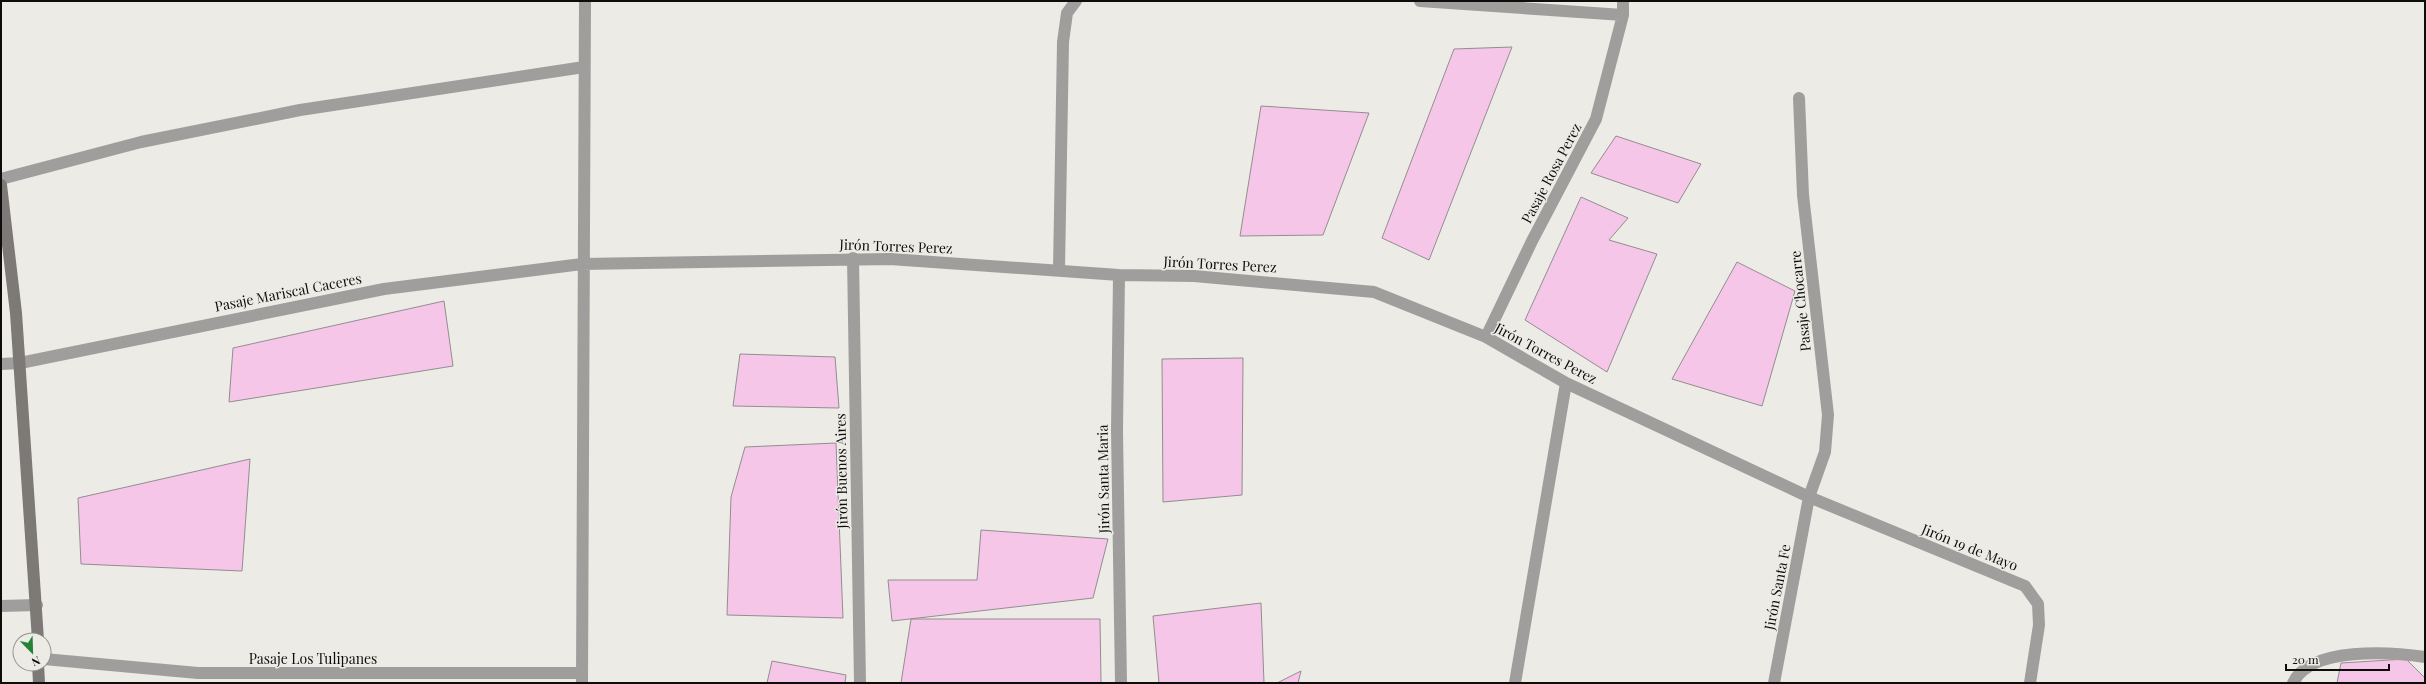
<svg xmlns="http://www.w3.org/2000/svg" width="2426" height="684" font-family="'Playfair Display',serif">
<style>
.building{fill:#f6c6e8;stroke:#928d90}
.lines{fill:none;stroke-linecap:round;stroke-linejoin:round}
.street{stroke:#a09e9d;stroke-width:12}
.secondary{stroke:#7c7977;stroke-width:12}
.labels{text-anchor:middle;dominant-baseline:central;stroke-width:3;stroke-linejoin:round;paint-order:stroke}
.street-label{font-size:14px;fill:#0e0d0c;stroke:#edebe6}
</style>
<rect width="100%" height="100%" fill="#edebe6"/>
<path class="building" d="M1512,47L1429,260L1382,238L1454,49Z
M1261,106L1369,113L1323,235L1240,236Z
M1616,136L1701,164L1678,203L1591,173Z
M1581,197L1628,218L1609,240L1657,254L1607,372L1525,320Z
M1737,262L1795,291L1762,406L1672,379Z
M444,301L453,366L229,402L233,348Z
M740,354L835,357L839,408L733,406Z
M1243,358L1242,495L1163,502L1162,359Z
M836,443L843,618L727,615L731,497L745,447Z
M250,459L242,571L81,564L78,498Z
M981,530L1108,539L1093,598L892,621L888,580H977Z
M1261,603L1264,683H1159L1153,616Z
M911,619H1100L1101,683H901Z
M2406,659L2425,678V683H2337L2341,663Z
M772,661L846,675L845,683H767Z
M1301,671L1298,683H1277Z"/>
<g class="lines">
<path class="street" d="M1420,1L1623,15
M1,179L141,142L300,110L584,67
M853,258L860,683
M1059,269L1063,42L1067,13L1076,1
M1119,275L1117,431L1121,683
M1486,337L1532,241L1596,119L1623,15V1
M1,364L20,363L384,289L582,264L890,259L1119,275L1194,276L1374,292L1486,337L1566,383L1809,497L2025,586L2038,604L2039,625L2030,683
M1,606L37,605
M44,659L198,673H582
M582,683L585,1
M1515,683L1566,383
M1774,683L1809,497L1825,452L1828,415L1803,195L1799,98
M2293,683C2310,646 2392,652 2425,657"/>
<path class="secondary" d="M1,185L16,313L38,640
M38,664L39,683"/>
</g>
<g class="labels">
<g class="street-label">
<text transform="translate(1551 173) rotate(-62)">Pasaje Rosa Perez</text>
<text transform="translate(896 246) rotate(2)">Jirón Torres Perez</text>
<text transform="translate(1220 264) rotate(3)">Jirón Torres Perez</text>
<text transform="translate(288 292) rotate(-11)">Pasaje Mariscal Caceres</text>
<text transform="translate(1800 301) rotate(-96)">Pasaje Chocarre</text>
<text transform="translate(1546 353) rotate(28)">Jirón Torres Perez</text>
<text transform="translate(841 471) rotate(-91)">Jirón Buenos Aires</text>
<text transform="translate(1103 479) rotate(-91)">Jirón Santa Maria</text>
<text transform="translate(1970 547) rotate(22)">Jirón 19 de Mayo</text>
<text transform="translate(1777 587) rotate(-79)">Jirón Santa Fe</text>
<text x="313" y="658">Pasaje Los Tulipanes</text>
</g>
</g>
<rect width="2426" height="684" fill="none" stroke="#0e0d0c" stroke-width="4"/>
<g transform="translate(32 652) rotate(157)"><circle r="19" fill="#edebe6" stroke="#94928f"/>
<path d="M0-3L7 15L0 10L-7 15Z" fill="#248336"/>
<text y="-6" font-size="11" font-weight="bold" text-anchor="middle" fill="#0e0d0c">N</text>
</g>
<path d="M2286 664v6h103v-6" fill="none" stroke="#0e0d0c" stroke-width="2"/>
<text x="2292" y="664" font-size="12" fill="#0e0d0c" stroke="#edebe6" stroke-width="3" paint-order="stroke">20 m</text>
</svg>
